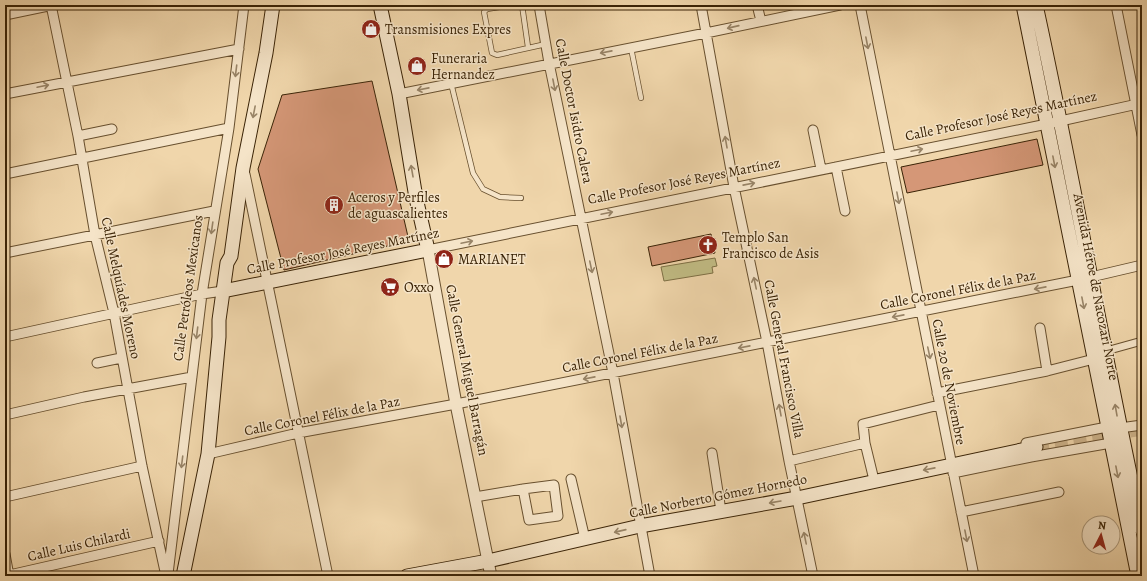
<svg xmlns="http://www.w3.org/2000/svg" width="1147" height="581" font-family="Alegreya,serif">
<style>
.green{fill:#c1bc84;stroke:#7e7045}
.building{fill:#d59777;stroke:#3a2306}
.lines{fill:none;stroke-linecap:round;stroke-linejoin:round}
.secondary-tunnel{stroke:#ccb28a;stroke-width:13;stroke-dasharray:13 6;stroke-linecap:butt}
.service-casing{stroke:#68502f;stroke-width:6}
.pedestrian-casing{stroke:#68502f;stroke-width:9}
.minor-casing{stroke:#68502f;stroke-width:11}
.tertiary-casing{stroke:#68502f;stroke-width:13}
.secondary-casing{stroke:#3a2306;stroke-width:15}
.service{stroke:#f5e4c8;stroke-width:4.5}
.pedestrian{stroke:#f5e4c8;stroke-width:7}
.minor{stroke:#f5e4c8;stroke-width:9}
.tertiary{stroke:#f5e4c8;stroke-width:11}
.secondary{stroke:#f5e4c8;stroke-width:13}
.oneway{stroke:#988467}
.labels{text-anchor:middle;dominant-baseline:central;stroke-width:3;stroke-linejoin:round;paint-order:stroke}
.poi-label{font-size:14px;fill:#3a2306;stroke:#f5e4c8;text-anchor:start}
.street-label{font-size:14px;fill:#3a2306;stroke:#f5e4c8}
</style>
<rect width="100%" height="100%" fill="#f0d6ab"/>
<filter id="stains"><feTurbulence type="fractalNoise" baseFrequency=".005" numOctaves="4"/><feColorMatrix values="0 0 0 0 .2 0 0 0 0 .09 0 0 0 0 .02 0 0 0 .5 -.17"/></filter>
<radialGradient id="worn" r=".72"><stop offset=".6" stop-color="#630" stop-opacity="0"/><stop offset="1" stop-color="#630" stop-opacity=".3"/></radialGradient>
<path class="green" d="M715,258L717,266L712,267L713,273L664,281L661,267Z"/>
<path class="building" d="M372,81L409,241L284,270L258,169L282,95Z
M1037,139L1043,165L907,193L901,167Z
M711,234L715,253L652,266L648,247Z"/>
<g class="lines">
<path class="secondary-tunnel" d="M1036,447L1142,429"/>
<g class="service-casing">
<path id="service" d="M511,5L487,9L484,12L492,53L497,55L546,44
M522,5L528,47
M631,48L641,98
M451,83L473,173L483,189L500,197L521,198"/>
</g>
<g class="pedestrian-casing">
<path id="pedestrian" d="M1106,351L1142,341"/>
</g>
<g class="minor-casing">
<path id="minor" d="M51,5L78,136L95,235L114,313L142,466L166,576
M539,5L549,63L613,373L650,576
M701,5L734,187L767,342L789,461L813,576
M757,5L761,21
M860,5L974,576
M1116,5L1142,135
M5,15L53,5
M5,94L239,49
M399,94L706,33L840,5
M813,130L821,169
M78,136L112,129
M836,167L845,211
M5,174L229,128
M245,174L328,576
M428,250L1047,124L1142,103
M5,253L214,211
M1091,277L1142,265
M1040,328L1047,371
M5,337L202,294L223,291
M97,363L121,358
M937,393L1047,371L1094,359
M5,415L84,397L192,377
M1120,428L1142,425
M1026,443L1107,427
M712,453L721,511
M208,454L298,433L456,404L1078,280
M789,461L865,443
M953,473L1031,457L1111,443
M571,479L585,539
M874,480L865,443L863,424L939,405
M5,497L142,466
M475,497L523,489L554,485L558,516L529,520L523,489
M961,512L1059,492
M5,554L9,576
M168,574L202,294L229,128L244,5
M5,576L159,541"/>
</g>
<g class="tertiary-casing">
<path id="tertiary" d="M428,250L456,404L491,576"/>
</g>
<g class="secondary-casing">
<path id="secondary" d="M1023,5L1138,576
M1036,5C1074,179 1104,356 1142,530
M223,291L428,250L416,198L399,94L380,5
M183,576L208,454L219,337V320L227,263L231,256L243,168L266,53L273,5
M407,576L488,561L640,526L797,498L1036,447"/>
</g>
<use href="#service" class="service"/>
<use href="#pedestrian" class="pedestrian"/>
<use href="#minor" class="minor"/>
<use href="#tertiary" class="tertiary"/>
<use href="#secondary" class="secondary"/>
</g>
<defs><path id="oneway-shaft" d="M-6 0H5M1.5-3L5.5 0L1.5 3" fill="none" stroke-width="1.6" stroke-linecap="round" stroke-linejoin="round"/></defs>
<g class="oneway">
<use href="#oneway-shaft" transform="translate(733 27) rotate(167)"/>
<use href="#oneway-shaft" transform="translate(867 43) rotate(79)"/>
<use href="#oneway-shaft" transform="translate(606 52) rotate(169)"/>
<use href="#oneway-shaft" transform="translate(236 71) rotate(97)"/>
<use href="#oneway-shaft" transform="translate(554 85) rotate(79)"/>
<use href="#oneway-shaft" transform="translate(43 86) rotate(-12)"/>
<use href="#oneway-shaft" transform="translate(423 89) rotate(169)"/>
<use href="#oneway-shaft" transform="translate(254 112) rotate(101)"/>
<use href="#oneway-shaft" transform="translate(726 142) rotate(-100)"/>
<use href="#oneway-shaft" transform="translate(917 150) rotate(-12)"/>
<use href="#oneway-shaft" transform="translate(1054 162) rotate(79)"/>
<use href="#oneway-shaft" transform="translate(412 171) rotate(-100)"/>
<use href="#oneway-shaft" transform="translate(749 184) rotate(-11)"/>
<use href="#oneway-shaft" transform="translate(898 198) rotate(79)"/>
<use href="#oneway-shaft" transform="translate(607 213) rotate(-12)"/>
<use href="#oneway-shaft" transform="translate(212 228) rotate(98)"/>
<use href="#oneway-shaft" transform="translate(467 242) rotate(-12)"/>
<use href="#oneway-shaft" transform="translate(591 267) rotate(78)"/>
<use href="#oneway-shaft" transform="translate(755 283) rotate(-102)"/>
<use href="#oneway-shaft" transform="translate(1040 288) rotate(169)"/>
<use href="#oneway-shaft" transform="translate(1083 303) rotate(79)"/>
<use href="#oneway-shaft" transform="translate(898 316) rotate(169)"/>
<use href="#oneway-shaft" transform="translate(197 333) rotate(97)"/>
<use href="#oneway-shaft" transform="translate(744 347) rotate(169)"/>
<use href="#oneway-shaft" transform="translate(929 353) rotate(78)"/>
<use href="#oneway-shaft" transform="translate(589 378) rotate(169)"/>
<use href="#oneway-shaft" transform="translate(780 410) rotate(-100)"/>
<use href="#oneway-shaft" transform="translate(1116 410) rotate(-100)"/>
<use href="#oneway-shaft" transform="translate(621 422) rotate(80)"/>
<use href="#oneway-shaft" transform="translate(182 462) rotate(97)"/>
<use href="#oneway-shaft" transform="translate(929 469) rotate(169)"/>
<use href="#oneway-shaft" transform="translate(1117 472) rotate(79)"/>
<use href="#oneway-shaft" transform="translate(775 502) rotate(170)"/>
<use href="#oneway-shaft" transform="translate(620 531) rotate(167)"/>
<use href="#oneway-shaft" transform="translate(966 536) rotate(79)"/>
<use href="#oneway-shaft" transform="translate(805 538) rotate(-102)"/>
</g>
<defs>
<g id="shop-disc" transform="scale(1)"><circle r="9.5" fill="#8f2418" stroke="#f5e4c8"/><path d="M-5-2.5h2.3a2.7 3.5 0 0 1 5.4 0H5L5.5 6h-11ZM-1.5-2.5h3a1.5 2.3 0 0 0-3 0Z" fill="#fff"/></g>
<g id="building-disc" transform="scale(1)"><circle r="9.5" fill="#8f2418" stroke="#f5e4c8"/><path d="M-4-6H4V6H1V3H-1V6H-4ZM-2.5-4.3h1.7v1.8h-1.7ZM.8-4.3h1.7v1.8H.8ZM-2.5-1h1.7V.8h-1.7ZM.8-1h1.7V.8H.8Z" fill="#fff"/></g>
<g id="church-disc" transform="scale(1)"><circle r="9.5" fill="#8f2418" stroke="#f5e4c8"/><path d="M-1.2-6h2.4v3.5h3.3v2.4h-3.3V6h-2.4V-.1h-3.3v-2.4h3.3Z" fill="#fff"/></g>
<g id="supermarket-disc" transform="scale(1)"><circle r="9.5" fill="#8f2418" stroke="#f5e4c8"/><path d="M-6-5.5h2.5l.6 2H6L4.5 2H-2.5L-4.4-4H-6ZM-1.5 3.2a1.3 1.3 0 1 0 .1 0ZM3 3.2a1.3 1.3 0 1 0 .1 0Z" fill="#fff"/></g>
</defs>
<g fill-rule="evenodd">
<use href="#shop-disc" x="371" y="29"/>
<use href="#shop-disc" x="417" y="66"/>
<use href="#building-disc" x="334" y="205"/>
<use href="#church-disc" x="708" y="245"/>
<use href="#shop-disc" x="444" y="259"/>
<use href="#supermarket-disc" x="390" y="287"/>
</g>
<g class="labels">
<g class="poi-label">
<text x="385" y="29">Transmisiones Expres</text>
<text x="431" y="58">Funeraria<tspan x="431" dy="16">Hernandez</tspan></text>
<text x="348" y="197">Aceros y Perfiles<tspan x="348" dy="16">de aguascalientes</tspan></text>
<text x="722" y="237">Templo San<tspan x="722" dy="16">Francisco de Asis</tspan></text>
<text x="458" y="259">MARIANET</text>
<text x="404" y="287">Oxxo</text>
</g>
<g class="street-label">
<text transform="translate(574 111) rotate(79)">Calle Doctor Isidro Calera</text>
<text transform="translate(1001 116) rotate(-12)">Calle Profesor José Reyes Martínez</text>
<text transform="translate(684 181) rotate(-11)">Calle Profesor José Reyes Martínez</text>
<text transform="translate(343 251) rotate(-11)">Calle Profesor José Reyes Martínez</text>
<text transform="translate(1096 287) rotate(79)">Avenida Héroe de Nacozari Norte</text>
<text transform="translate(121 288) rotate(78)">Calle Melquíades Moreno</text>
<text transform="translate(188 288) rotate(-82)">Calle Petróleos Mexicanos</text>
<text transform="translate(958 290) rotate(-11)">Calle Coronel Félix de la Paz</text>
<text transform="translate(640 353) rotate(-11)">Calle Coronel Félix de la Paz</text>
<text transform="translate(784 359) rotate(79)">Calle General Francisco Villa</text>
<text transform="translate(467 370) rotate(79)">Calle General Miguel Barragán</text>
<text transform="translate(949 382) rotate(79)">Calle 20 de Noviembre</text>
<text transform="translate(322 416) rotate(-11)">Calle Coronel Félix de la Paz</text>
<text transform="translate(718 496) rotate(-11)">Calle Norberto Gómez Hornedo</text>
<text transform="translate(79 545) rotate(-13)">Calle Luis Chilardi</text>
</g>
</g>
<rect width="1147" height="581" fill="none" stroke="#f0d6ab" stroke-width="20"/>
<rect x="6" y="6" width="1135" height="569" fill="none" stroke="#3a2306" stroke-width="2"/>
<rect x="10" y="10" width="1127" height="561" fill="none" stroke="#3a2306"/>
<g transform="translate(1101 535) rotate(6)"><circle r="19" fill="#f5e4c8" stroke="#aa977a"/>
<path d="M0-3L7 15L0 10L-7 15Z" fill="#8f2418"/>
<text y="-6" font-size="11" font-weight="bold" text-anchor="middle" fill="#3a2306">N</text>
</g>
<rect width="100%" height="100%" filter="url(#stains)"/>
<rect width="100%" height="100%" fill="url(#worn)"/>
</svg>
